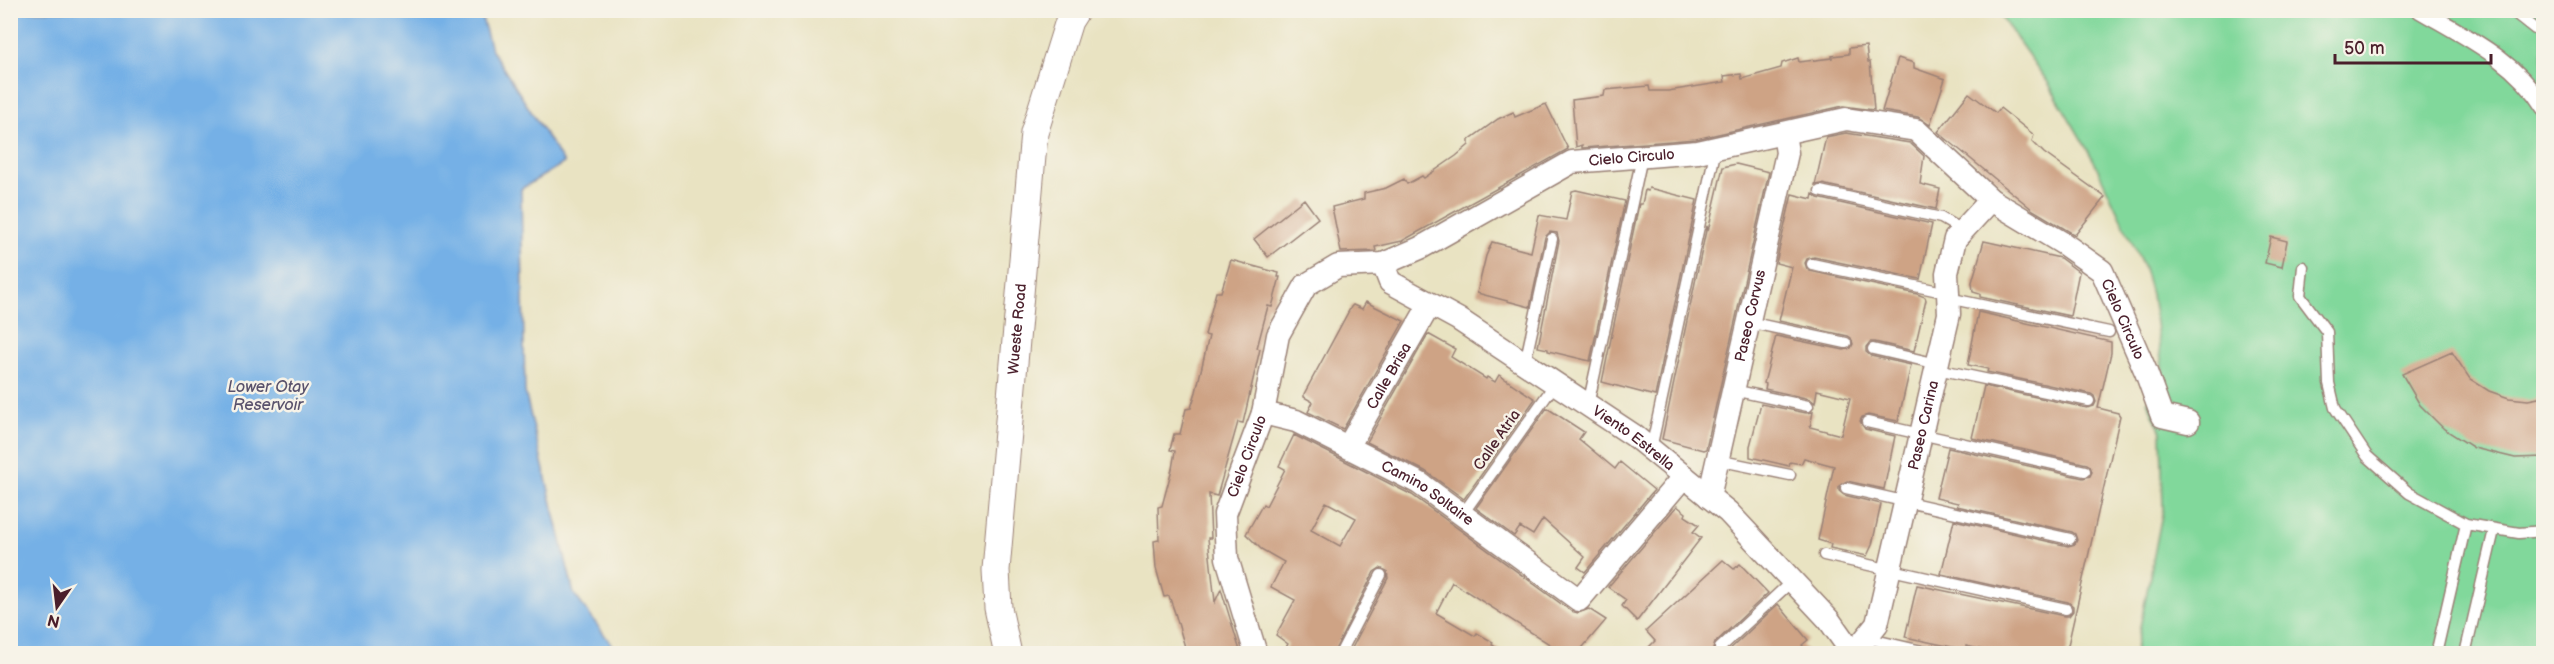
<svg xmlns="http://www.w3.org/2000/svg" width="2554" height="664" font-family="'Balsamiq Sans',sans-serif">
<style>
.green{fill:#81d89b;stroke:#667c63;stroke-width:1.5}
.water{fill:#74b0e6;stroke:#5f6888;stroke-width:1.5}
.building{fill:#cea385;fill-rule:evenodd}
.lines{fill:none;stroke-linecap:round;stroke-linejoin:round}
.service-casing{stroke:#9a8176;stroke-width:13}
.pedestrian-casing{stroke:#9a8176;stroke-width:19}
.minor-casing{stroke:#9a8176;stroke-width:25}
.tertiary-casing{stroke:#9a8176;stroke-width:29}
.service{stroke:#fff;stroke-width:10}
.pedestrian{stroke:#fff;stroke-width:16}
.minor{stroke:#fff;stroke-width:22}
.tertiary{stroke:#fff;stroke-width:27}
.labels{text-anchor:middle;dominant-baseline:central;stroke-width:5;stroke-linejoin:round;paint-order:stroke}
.street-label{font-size:15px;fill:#4a1f2b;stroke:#f7f3e8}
.water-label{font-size:16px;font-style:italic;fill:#59526c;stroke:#f7f3e8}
</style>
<rect width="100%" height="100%" fill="#f7f3e8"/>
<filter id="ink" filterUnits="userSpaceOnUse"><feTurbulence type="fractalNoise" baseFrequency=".0167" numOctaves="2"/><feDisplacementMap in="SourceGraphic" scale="12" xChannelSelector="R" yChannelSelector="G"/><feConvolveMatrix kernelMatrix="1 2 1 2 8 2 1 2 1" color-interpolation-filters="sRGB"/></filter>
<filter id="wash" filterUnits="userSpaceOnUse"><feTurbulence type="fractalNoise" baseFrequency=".008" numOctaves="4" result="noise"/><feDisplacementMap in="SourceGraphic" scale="24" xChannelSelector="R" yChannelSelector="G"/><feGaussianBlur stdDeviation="1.35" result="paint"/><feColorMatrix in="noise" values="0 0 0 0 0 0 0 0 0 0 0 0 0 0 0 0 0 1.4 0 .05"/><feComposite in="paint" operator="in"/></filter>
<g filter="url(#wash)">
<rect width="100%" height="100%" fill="#e9e3c2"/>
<path class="green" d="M1997,11H2543V653H2135L2163,509L2161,432L2147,401L2166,395L2153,302L2144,268L2093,159L2049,84Z"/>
<path class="water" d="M10,11H480L491,49L564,163L521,189L525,392L574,594L618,653H11Z"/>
<g id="blocks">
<path class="building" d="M1866,46L1868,62H1870L1874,110L1843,106L1696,139L1582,148V145L1576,147L1572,100L1604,96L1605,90L1649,86L1650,91H1668L1725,82L1724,76L1741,74L1742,79L1781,68L1782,63L1798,58L1799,62L1832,58V56L1849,54V48Z
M1898,58L1914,63V68L1945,79L1930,125L1918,117L1882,111Z
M1969,93L1996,113L2000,108L2034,135L2032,141L2044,153L2105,197L2075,235L2033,210L1938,132Z
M1546,104L1568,149L1402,241L1375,247L1376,251L1341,252L1332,207L1364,199V193L1386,188L1404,179L1407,184L1422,176L1424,178L1456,156L1469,145V140L1498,119L1513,112L1515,117Z
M1846,133L1910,143L1924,156L1920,184L1940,189L1936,209L1822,184L1815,185L1826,137Z
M1736,164L1769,172L1706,449L1703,450L1662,439L1707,226L1708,231L1723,167Z
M1649,188L1697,200L1655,396L1602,382L1639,204H1642L1645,190L1648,191Z
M1576,190L1625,201L1590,361L1548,351V349L1538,347L1559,241L1557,233L1550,232L1545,237L1530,307L1477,293L1486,256L1492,242L1531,252L1539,215L1566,220L1572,191Z
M1792,194L1812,199L1813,194L1818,198L1932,224L1920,279L1814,257L1807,259L1805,263L1807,269L1810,271L1917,294L1925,297L1926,300L1914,351L1875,342H1870L1866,347V352L1871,356L1911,365L1898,421L1868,415L1862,417L1860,421L1865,429L1895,436L1884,489L1847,481L1839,486V491L1844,495L1881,504L1872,545L1867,556L1830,548L1831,544L1818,540L1834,466L1804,458L1801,464L1790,462L1789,466L1750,457V446L1761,404L1806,413L1813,412L1810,427L1841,435L1850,398L1817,390L1815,403L1810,399L1765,389L1766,384L1764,383L1776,336L1844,350L1851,348L1853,344L1851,338L1848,336L1779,321L1792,267L1776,263Z
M1304,199L1318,218L1268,257L1254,239Z
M2271,237L2287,241L2282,267L2265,263Z
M1984,241L2060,258L2079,272L2070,316L1980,297V294L1973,292L1972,282Z
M1231,260L1279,273L1278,277H1280L1272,307L1268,306L1257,348L1260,349L1243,423L1238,422L1217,496L1209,494L1211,538H1208L1215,602L1221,589L1241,654H1187L1175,613L1169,596L1164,597L1156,568L1154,541L1159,540L1158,507L1162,506L1172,469L1175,451L1170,450L1174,434H1180L1186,409L1191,408L1196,392L1209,336L1205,335L1216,292H1221Z
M1366,302L1404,321L1343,429L1308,412L1313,402L1304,397V394L1351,307L1353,305L1362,309Z
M1978,312L2111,342V353L2098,408L2118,413L2120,416L2066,654H2001L1966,646V650L1905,637L1917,585L2064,616H2069L2073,611V606L2068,602L1941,574L1954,520L2068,546L2075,544L2077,540L2075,534L2072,532L1957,506L1958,503L1936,498L1948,448L2083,478L2090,476L2092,472L2090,466L2087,464L1972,438L1984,386L2087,408L2094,406L2096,402L2094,396L2091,394L1987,372L1988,369L1968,365Z
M1428,334L1455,349L1451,357L1486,379L1487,377L1495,382L1499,375L1535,399L1464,499L1425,471L1367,442Z
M2452,352L2470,379L2489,391L2509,398L2528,400L2544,397V457L2515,458L2474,448L2444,429L2420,405L2402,374Z
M1547,408L1584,432L1579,439L1615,469L1620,462L1654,490L1585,572L1578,567L1585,557L1543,519L1533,535L1520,527L1514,536L1476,508Z
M1294,435L1412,495L1571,611L1578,613L1589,609L1606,620L1577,654H1565L1452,582L1436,613L1475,636L1477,633L1493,642L1492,645L1507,654H1349L1388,578L1387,571L1380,568L1374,572L1333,654H1282L1288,644L1276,635L1295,600L1271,587L1284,562L1261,549L1246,534L1263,504L1266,506L1285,469L1279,466ZM1326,502L1356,518L1340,546L1311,530Z
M1677,506L1686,513L1685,516L1699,525L1693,532L1701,538L1637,621L1622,606L1626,600L1608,587Z
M1723,560L1734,569L1740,564L1768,593L1715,643L1713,649L1715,654H1642L1655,641L1646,631Z
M1778,604L1808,640L1802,645L1810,654H1725Z"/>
</g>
</g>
<g filter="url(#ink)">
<use href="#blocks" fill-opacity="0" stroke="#9a8176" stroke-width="1.5"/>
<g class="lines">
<g class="service-casing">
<path id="service" d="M2511,10L2535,29L2544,31
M1820,191L1941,218L1963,231
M1812,264L1948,293
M2303,267L2300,296L2327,332L2329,383L2335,408L2367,456L2409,493L2466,524L2519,533L2544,531
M1948,298L2109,332
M1748,322L1846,343
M1873,349L1938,364
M1525,363L1552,239
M1937,369L2089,401
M1733,390L1808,406
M1588,405L1642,157
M1867,422L2085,471
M1651,449L1716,148
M1717,460L1790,475
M1846,488L2070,539
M1462,515L1555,384
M1824,555L2066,609
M1866,638L1935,654
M1720,648L1792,581
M1340,654L1381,575
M2436,654L2466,524
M2465,654L2494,530"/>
</g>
<g class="pedestrian-casing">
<path id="pedestrian" d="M2420,10C2466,37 2515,60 2544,107"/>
</g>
<g class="minor-casing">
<g id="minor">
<path id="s1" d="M1383,264L1390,282L1458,319L1633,435L1728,512L1829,620L1853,654L1877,624L1949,314L1947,273L1955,239L1991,200"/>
<path id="s2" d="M1263,413L1296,421L1419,483L1579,600L1684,476"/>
<path id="s3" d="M1348,447L1430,304"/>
<path id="s4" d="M1709,497L1787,153L1784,133"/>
<path id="s5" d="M1256,654L1227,558L1225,514L1263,413L1278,335L1306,285L1338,266L1383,264L1420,248L1572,162L1698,152L1846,119L1916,130L1991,200L2064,244L2102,271L2146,372L2162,416L2188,422"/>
</g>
</g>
<g class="tertiary-casing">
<g id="tertiary">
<path id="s6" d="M1008,654L998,608L996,570L1034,133L1069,21L1076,10"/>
</g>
</g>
<use href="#service" class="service"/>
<use href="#pedestrian" class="pedestrian"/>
<use href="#minor" class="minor"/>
<use href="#tertiary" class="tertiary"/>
</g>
</g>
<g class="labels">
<g class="street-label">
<text stroke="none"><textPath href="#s5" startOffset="746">Cielo Circulo</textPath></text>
<text stroke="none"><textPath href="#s4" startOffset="186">Paseo Corvus</textPath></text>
<text stroke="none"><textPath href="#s5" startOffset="1322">Cielo Circulo</textPath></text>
<text stroke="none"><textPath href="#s6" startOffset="327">Wueste Road</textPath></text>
<text stroke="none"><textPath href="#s3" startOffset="82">Calle Brisa</textPath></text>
<text stroke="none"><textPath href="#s1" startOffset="861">Paseo Carina</textPath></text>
<text stroke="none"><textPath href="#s1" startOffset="309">Viento Estrella</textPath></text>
<text transform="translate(1497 440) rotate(-55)">Calle Atria</text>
<text stroke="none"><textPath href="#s5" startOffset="206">Cielo Circulo</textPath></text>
<text stroke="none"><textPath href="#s2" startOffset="184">Camino Soltaire</textPath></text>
</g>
<g class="water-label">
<text x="268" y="387">Lower Otay<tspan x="268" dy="18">Reservoir</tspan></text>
</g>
</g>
<rect width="2554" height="664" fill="none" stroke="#f7f3e8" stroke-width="36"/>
<g transform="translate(57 607) rotate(194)" stroke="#f7f3e8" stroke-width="4.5" paint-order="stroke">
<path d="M0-4.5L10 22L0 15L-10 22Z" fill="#4a1f2b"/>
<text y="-9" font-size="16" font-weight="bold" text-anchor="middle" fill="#4a1f2b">N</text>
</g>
<path d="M2335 54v9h156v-9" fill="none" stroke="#4a1f2b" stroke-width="3"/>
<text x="2344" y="54" font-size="18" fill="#4a1f2b" stroke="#f7f3e8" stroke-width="4.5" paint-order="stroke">50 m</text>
</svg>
